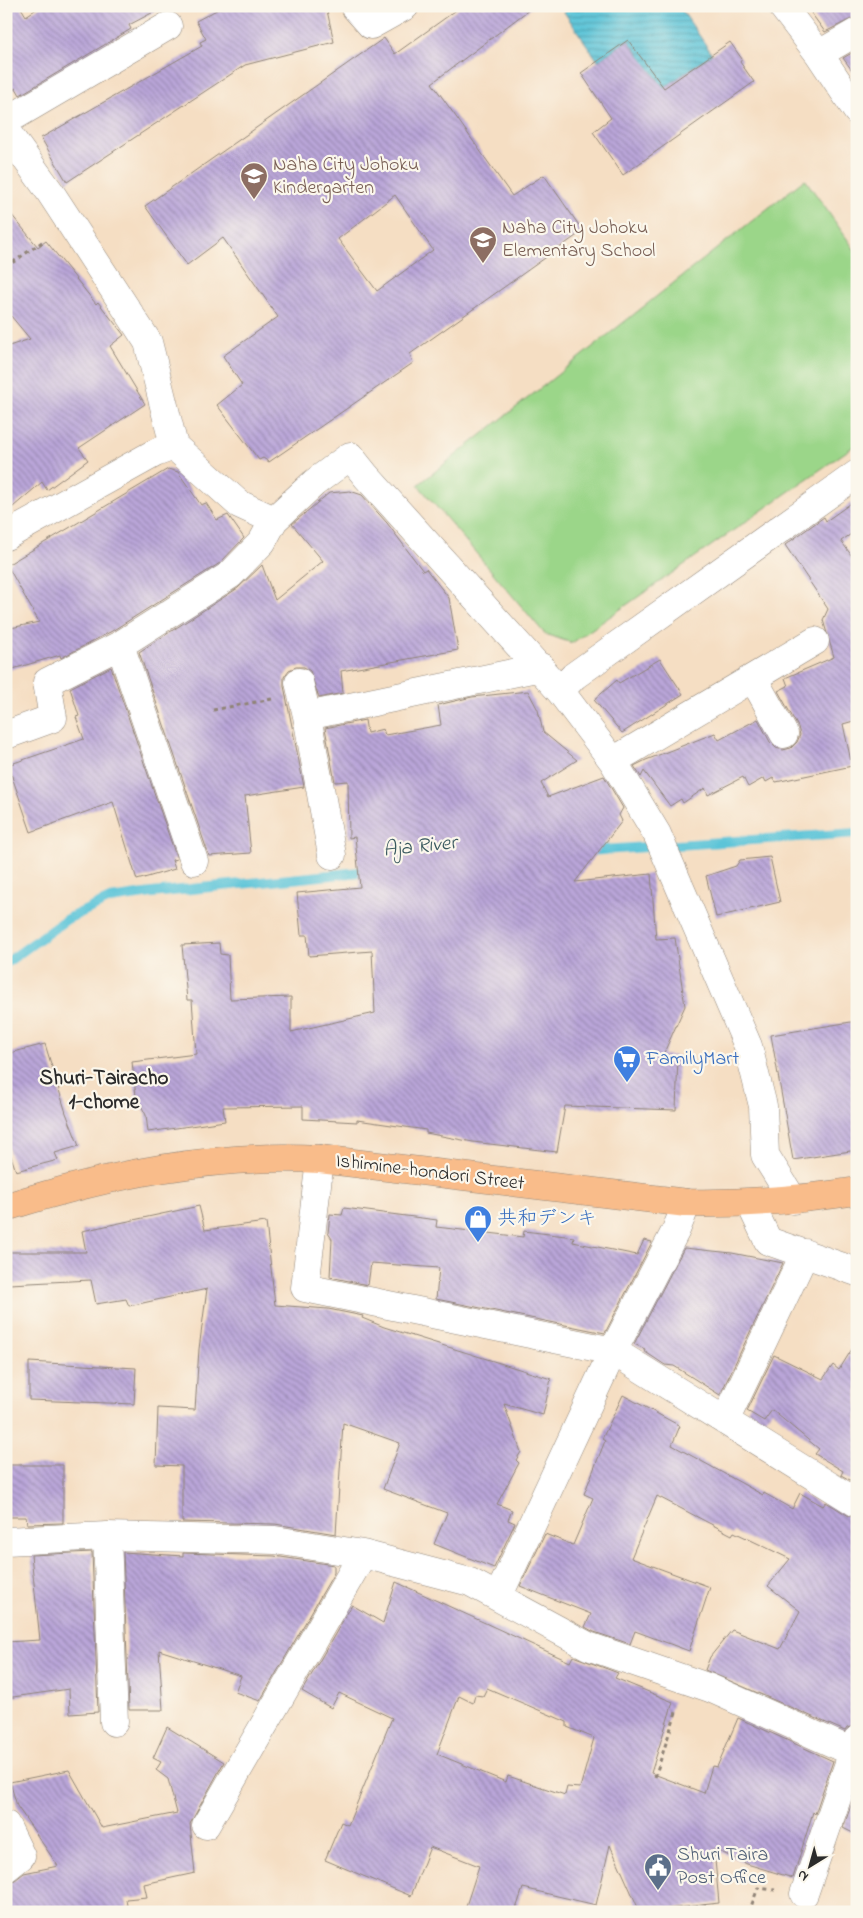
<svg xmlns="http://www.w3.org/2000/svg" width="863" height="1918" font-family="'Indie Flower','Klee One',sans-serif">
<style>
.grass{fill:#9bd689;stroke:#63805a}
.water{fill:url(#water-rules);stroke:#437882}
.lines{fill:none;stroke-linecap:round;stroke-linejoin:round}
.stream{stroke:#5bc4d8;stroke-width:10}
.building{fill:url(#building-back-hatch);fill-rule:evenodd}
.minor-casing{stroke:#908477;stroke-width:29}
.major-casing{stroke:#908477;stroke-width:29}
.path{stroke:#908477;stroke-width:3;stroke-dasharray:4 4;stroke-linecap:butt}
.minor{stroke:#fff;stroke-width:28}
.major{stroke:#f9bc8a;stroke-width:28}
.labels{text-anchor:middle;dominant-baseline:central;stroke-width:4.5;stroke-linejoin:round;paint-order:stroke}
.education-label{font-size:20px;fill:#785e54;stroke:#fbf7ec;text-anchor:start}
.shop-label{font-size:20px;fill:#366cbe;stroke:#fbf7ec;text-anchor:start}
.street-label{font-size:20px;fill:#2b2b2b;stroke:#fbf7ec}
.service-label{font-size:20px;fill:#4e5e75;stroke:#fbf7ec;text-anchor:start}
.water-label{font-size:21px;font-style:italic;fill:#39595f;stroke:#fbf7ec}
.neighbourhood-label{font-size:21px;font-weight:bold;fill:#2b2b2b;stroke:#fbf7ec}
</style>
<defs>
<pattern id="water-rules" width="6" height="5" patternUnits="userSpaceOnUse" patternTransform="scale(1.25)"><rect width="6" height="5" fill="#5bc4d8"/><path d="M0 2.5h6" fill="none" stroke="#4b9faf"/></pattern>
<pattern id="building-back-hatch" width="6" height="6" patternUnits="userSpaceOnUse" patternTransform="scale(1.25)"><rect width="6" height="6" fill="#baa6d9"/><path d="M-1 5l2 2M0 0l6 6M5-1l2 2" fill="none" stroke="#9787b0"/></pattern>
</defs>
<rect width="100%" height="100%" fill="#fbf7ec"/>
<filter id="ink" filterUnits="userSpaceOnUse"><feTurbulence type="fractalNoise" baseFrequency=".02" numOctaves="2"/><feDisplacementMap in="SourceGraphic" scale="10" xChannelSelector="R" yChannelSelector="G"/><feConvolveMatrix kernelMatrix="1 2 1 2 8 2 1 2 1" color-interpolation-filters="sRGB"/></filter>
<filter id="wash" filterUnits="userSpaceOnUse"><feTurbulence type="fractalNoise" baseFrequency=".0096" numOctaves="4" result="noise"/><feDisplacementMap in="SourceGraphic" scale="20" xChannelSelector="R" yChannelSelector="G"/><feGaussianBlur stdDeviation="1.12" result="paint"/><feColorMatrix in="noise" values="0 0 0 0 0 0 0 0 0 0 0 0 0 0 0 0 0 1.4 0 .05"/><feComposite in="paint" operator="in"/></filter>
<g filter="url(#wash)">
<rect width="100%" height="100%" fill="#f5dec3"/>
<path class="grass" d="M805,179L857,253V444L572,643L545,634L418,485Z"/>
<path class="water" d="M571,6H679L712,54L664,88L628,40L598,61L564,12Z"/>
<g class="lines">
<path class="stream" d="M587,851L857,833
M6,963L67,919L110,899L152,893L370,871"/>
</g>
<g id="blocks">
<path class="building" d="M6,6H20L26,16L41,6H165L129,25L131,29L20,95L16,88L6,94Z
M224,6H326L334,42L245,65L67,182L41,138L202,46L200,42L206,39L196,21Z
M462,6H534L432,83L512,196L544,175L583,231L410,354L413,363L269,462L263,458L259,460L217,405L242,385L223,356L278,317L223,238L187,265L145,206L384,38L395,54ZM395,195L433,250L377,291L338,239Z
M806,6H857V16L825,32Z
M628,40L664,88L730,42L742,59L740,62L754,82L623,175L593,132L611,118L581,73Z
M857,50V77L843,58Z
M6,208L38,247L46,241L96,304L98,302L124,335L110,346L145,404L79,448L88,460L47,490L42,482L6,513V347L30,339L6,310Z
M168,469L178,472L201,505L206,503L217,520L228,515L244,538L220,563L112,631L61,658L60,655L6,671V629L39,622L7,565Z
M350,491L362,495L387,523L423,571L426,569L449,598L458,650L341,671L343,693L319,698L310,671L304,667H296L289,670L284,677V686L304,787L245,796L251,853L209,856L139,652L238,588L262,565L275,600L323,561L292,524L329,493Z
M857,499V530L841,541L857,563V720L843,724L852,766L776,782L773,778L766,782L764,778L748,787L743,777L708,795L705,788L683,803L681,799L670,806L644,771L641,777L634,766L646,760L715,733L719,740L758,719L770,742L776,748L783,750L791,748L797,742L800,735L798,727L778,691L788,686L785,678L834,657L823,620L828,609L785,545L824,517L826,521Z
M660,659L683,694L622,733L594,700L617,680L619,683Z
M111,667L177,859L172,860L175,869L137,880L113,802L31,832L8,765L84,739L76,717L79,716L70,688Z
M528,691L538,710L543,732L577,760L541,783L548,797L604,776L623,808L619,815L622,821L575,882L651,874L656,939L675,938L685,1006L663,1055L678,1056L676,1110L565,1106L557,1152L473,1142L426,1133V1130L357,1120V1122L303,1119V1106L223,1107L225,1121L148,1132L146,1115L136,1096L132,1062L196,1054L192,1000H187L182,945L219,943L220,954L228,955L230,999L291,997V1032L375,1013L372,951L309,956L307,935H301L297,893L360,887L355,837L349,838L348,781L335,782L325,728L365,720L367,733L383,729L385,735L441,725L438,705L472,697Z
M770,857L780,902L716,917L706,876L736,866L740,860Z
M857,1021V1150L793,1160L771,1035Z
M45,1044L66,1113L79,1146L55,1153L58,1160L16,1171L6,1142V1054Z
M199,1206L205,1230L266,1222L275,1305L328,1309L363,1316L362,1318L384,1327L551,1379L543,1415L504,1404L521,1452L516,1460L519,1463L497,1504L512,1510L508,1520L515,1523L494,1568L434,1544L447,1513L383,1489L400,1443L343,1423L336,1534L275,1524L182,1522V1466L156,1465L158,1408L195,1410L199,1349L207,1289L129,1306L126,1299L96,1304L91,1280L9,1284L6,1252H86L82,1231Z
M344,1208L437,1220L436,1227L523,1237L524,1231L574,1237L573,1242L637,1255L644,1240L652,1242L605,1333L436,1299L439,1268L371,1263L368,1285L330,1277L332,1239L328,1233L330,1214L342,1215Z
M684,1248L732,1253L783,1263L720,1395L674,1366L665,1365L644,1351L645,1349L634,1344Z
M857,1341V1484L841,1475L843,1471L815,1454L819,1449L772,1410L764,1421L747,1411L774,1355L823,1379L833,1365L839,1370Z
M29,1362L136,1368L134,1404L29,1400Z
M623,1395L680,1426L672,1445L763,1495L764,1493L792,1509L800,1493L823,1506L826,1502L849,1516L857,1519V1725L847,1728L845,1731L705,1670L710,1657L732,1630L780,1649L800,1611L768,1586L790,1559L734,1532L732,1535L657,1496L631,1558L710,1587L689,1651L635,1631L630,1644L594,1632L585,1627L591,1614L520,1586L545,1534L573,1545L593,1498L584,1494L605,1441L602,1439Z
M6,1465H63V1523L27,1524L26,1517H6Z
M92,1552L98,1712L70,1714L69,1689L6,1698V1642L40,1640L31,1555Z
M123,1552L183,1556V1553L274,1556L334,1565V1573L260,1701L235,1692L241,1676L159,1650L163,1710H129Z
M396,1582L570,1662L573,1656L618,1673L615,1678L673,1702L651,1773L704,1793L712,1766L717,1767L738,1718L833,1761L815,1814L813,1812L793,1878L747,1864L714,1849L719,1903L640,1912L610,1845L596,1905L523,1888L515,1912H464L479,1866L430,1847L411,1896L325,1860L341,1822L348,1825L392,1718L339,1693L331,1708L302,1691L352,1605L383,1623ZM487,1688L567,1722V1727L594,1738L580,1788L567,1787L565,1795L508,1776L506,1782L437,1754L459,1696L473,1703L475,1695L483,1696Z
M167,1727L224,1762L190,1824L195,1873L144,1884L147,1897L126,1899L128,1912H6V1883L15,1880L24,1873L58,1866L17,1806L10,1782L69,1770L102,1828L177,1813L168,1779L156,1770L161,1762L153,1758Z
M857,1789V1835L843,1828Z"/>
</g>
</g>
<g filter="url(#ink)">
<use href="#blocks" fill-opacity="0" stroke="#908477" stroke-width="1"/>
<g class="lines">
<g class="minor-casing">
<path id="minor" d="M354,6L371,25L405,6
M782,6L819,54L857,111
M819,54L857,32
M6,121L168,26
M6,131L50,192L148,342L174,446L239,504L274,520L314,483L350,456L366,476L560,691L613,761L657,834L748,1046L763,1106L765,1155L793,1200
M6,536L155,453L174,446
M753,678L784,734
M299,682L307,716
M560,691L574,676L857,474
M6,735L53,718L47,682L120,645
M613,761L815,641
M332,855L307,716L541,667
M194,861L120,645L230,575L262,542L274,520
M320,1159L305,1288L613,1351L857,1503
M750,1203L768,1241L857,1272
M725,1421L805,1253
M107,1536L114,1722
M6,1541L107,1536L275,1540L363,1554L470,1582L588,1646L710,1688L857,1754
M498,1597L613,1351L676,1230L687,1203
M6,1825L21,1856L6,1868
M206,1825L363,1554
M804,1894L857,1740"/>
</g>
<g class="major-casing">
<path id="major" d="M6,1207C108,1175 213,1153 320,1159L687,1203C744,1204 800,1200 857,1191"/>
</g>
<path class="path" d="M6,267L45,240
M213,710L272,699
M655,1777L677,1709
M749,1912L758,1888L775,1890"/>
<use href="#minor" class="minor"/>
<use href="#major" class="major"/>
</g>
</g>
<defs>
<g id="school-pin" transform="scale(1.4375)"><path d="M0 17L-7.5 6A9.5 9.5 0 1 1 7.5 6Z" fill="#8d6e63" stroke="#fbf7ec"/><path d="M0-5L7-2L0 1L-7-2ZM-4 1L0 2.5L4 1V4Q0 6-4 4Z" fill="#fff"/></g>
<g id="supermarket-pin" transform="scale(1.4375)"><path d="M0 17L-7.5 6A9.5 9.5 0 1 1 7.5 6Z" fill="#3f7fe0" stroke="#fbf7ec"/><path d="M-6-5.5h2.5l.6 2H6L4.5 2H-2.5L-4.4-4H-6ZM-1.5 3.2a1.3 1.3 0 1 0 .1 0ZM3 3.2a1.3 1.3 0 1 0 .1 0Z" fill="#fff"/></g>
<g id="shop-pin" transform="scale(1.4375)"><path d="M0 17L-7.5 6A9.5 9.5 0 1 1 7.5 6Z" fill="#3f7fe0" stroke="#fbf7ec"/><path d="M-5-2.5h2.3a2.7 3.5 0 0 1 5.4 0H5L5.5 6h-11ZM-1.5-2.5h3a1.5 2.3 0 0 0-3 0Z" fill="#fff"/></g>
<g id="civic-pin" transform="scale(1.4375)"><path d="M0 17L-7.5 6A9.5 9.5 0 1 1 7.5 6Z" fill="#5c6f8a" stroke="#fbf7ec"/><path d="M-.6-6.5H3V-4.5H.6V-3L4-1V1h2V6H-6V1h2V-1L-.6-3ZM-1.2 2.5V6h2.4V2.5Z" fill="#fff"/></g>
</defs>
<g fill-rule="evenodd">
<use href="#school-pin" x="254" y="176"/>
<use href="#school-pin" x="483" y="240"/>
<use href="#supermarket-pin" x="627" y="1059"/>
<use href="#shop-pin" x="478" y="1219"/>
<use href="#civic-pin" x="658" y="1867"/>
</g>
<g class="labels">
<g class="education-label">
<text x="273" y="165">Naha City Johoku<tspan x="273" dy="23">Kindergarten</tspan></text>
<text x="502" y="228">Naha City Johoku<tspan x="502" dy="23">Elementary School</tspan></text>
</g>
<g class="shop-label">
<text x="646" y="1059">FamilyMart</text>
<text x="497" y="1219">共和デンキ</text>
</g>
<g class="street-label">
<text transform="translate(430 1173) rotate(7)">Ishimine-hondori Street</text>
</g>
<g class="service-label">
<text x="677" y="1855">Shuri Taira<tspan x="677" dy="23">Post Office</tspan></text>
</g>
<g class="water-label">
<text transform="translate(420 847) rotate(-6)">Aja River</text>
</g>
<g class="neighbourhood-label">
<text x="104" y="1079">Shuri-Tairacho<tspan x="104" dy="24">1-chome</tspan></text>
</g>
</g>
<rect width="863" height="1918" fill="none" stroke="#fbf7ec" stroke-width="25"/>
<g transform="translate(810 1866) rotate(217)" stroke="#fbf7ec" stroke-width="4" paint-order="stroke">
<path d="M0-4L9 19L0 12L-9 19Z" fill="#2b2b2b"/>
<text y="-8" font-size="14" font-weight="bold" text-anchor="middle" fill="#2b2b2b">N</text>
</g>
</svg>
